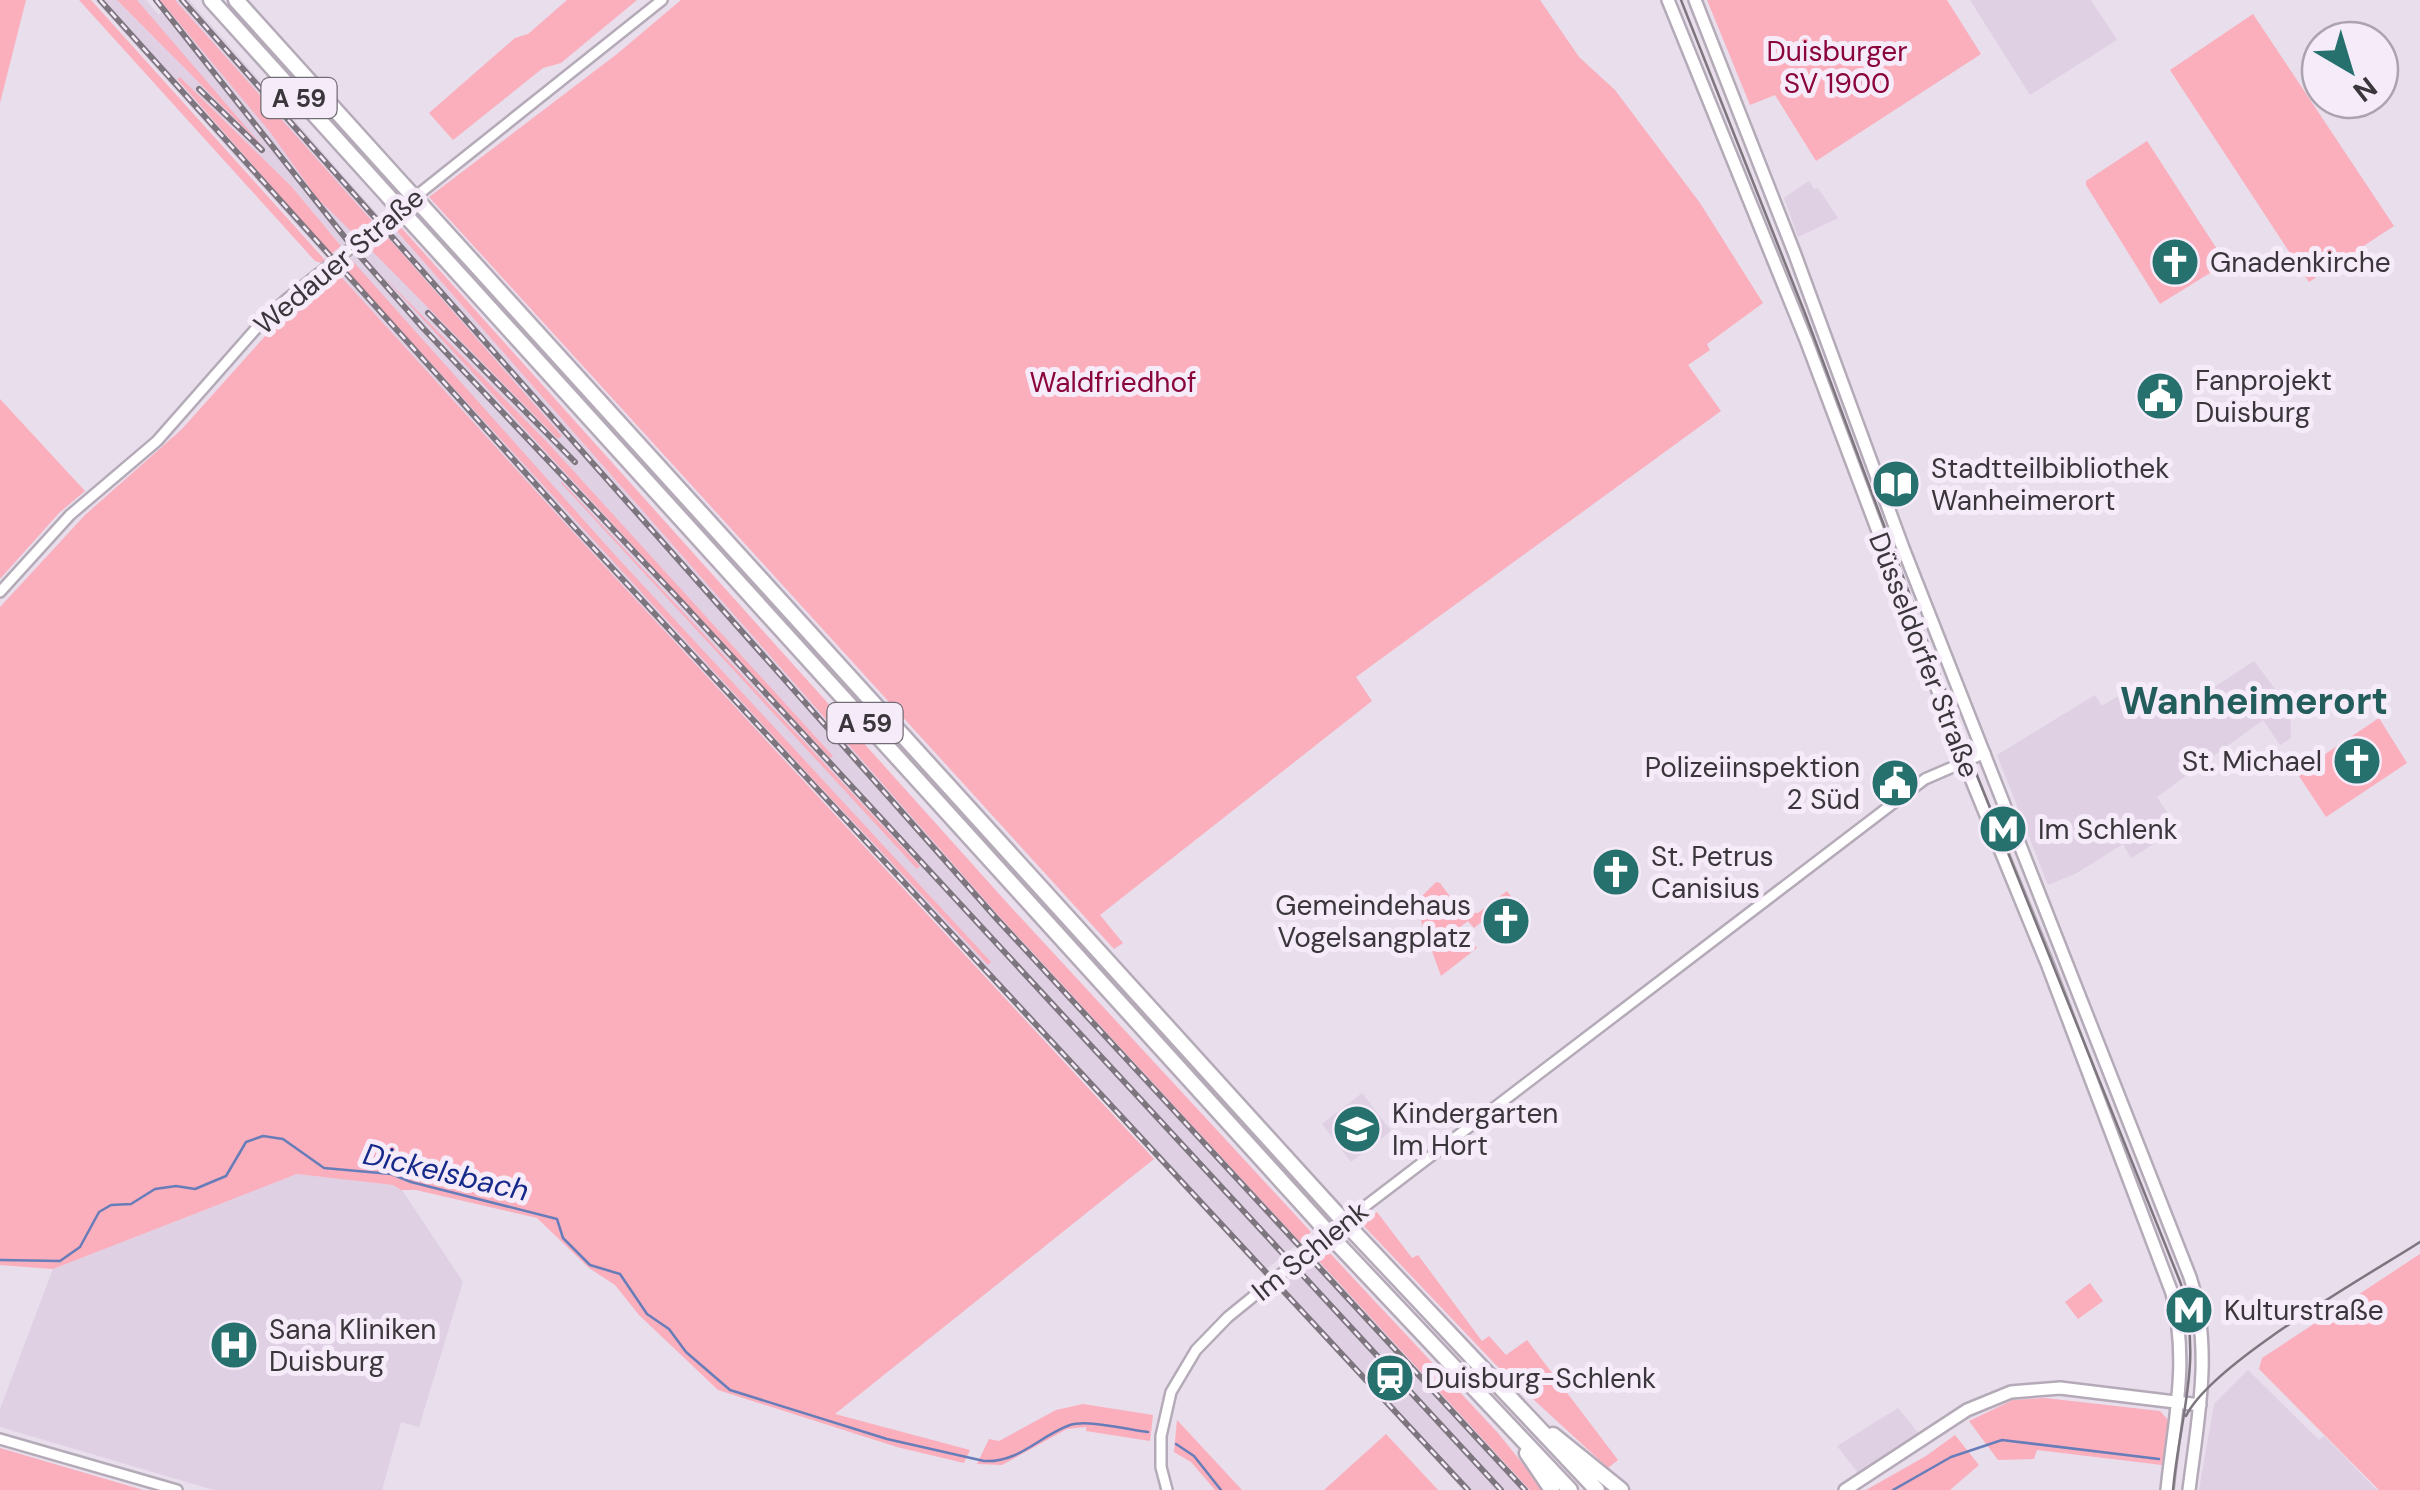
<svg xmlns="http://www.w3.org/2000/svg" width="2420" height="1490" font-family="'DM Sans',sans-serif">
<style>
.built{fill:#dfd0e4}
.green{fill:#fbaebc}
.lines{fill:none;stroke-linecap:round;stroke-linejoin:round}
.stream{stroke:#677db9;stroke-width:2.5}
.minor-casing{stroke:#b5abb8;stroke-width:14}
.major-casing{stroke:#b5abb8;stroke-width:16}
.highway-casing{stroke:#b5abb8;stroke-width:19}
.minor{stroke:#fff;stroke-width:9}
.major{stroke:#fff;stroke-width:11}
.highway{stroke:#fff;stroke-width:14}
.tram{stroke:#7d767f;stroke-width:2.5}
.rail-casing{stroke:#7d767f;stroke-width:6}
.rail{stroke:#f6ebf9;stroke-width:2.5;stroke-dasharray:8;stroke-linecap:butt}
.highway-bridge-casing{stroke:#b5abb8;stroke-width:19;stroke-linecap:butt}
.highway-bridge{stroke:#fff;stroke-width:14}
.labels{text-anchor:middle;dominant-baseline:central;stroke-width:10;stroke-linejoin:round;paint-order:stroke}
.shield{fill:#f6ebf9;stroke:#726c74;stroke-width:2.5}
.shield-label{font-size:25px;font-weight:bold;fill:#3a363b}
.park-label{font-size:28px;fill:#89053a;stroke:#f6ebf9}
.street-label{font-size:28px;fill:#3a363b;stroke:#f6ebf9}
.poi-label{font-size:28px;fill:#3a363b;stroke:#f6ebf9;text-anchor:start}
.water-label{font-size:30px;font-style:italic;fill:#152a89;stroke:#f6ebf9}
.district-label{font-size:38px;font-weight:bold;fill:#235d5b;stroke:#f6ebf9}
</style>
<rect width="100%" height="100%" fill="#e8deec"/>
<path class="built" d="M95,0H117L255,139L137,0H146L159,15L162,11L152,0H189L379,216L341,246L292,187L180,77L177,80L331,254L326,258Z
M1970,0H2091L2117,40L2030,95Z
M1809,181L1814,189L1818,188L1838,218L1798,237L1784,198Z
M394,228L998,915L1300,1242L1263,1272L573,532L335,270Z
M2254,661L2290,709L2291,738L2280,745L2263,720L2157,797L2168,814L2155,823L2165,837L2131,858L2123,844L2075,874L2048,885L1997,755L2095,695L2102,706L2128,690L2167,718Z
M1362,1093L1391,1131L1351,1162L1322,1124Z
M297,1174L393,1185L402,1190L463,1282L419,1427L401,1422L382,1490H214L0,1427V1409L53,1269Z
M1316,1258L1530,1490H1463L1278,1289Z
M2248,1370L2319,1440L2324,1436L2377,1490H2199L2214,1404Z
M1898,1408L1924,1440L1862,1478L1837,1446Z"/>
<path class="green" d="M0,0H26L0,103Z
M79,0H91L325,260L321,263L315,261Z
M117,0H137L264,148Z
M160,0H175L372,221L356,236L317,198L270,132Z
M567,0H637L561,63L543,68L453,140L429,113L515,38L528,34Z
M681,0H1540L1579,57L1615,90L1700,203L1763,303L1707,344L1710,350L1688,365L1721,411L1356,677L1372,701L1100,915L1123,943L1114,949L429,197L617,54Z
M1707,0H1947L1981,54L1816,161L1775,95L1750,105Z
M2253,14L2394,226L2309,282L2170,70Z
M180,77L292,187L341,246L331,254L177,79Z
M2147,141L2226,263L2160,304L2086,185V181Z
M399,225L1009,905L1311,1232L1300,1242L998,915L394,228Z
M383,233H384L562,436L558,439L366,245Z
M350,258L615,555L991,962L988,965L810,776L341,265Z
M335,270L573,532L1154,1159L835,1414L970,1450L964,1463L897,1447L718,1390L639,1315L615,1285L589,1268L537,1218L416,1190H401L393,1185L297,1174L53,1269L0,1265V607L85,515L182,429L284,315Z
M380,273L548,443L833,756L830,758Z
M0,399L85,491L59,513L0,579Z
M562,482L920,866L917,869L561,483Z
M2379,718L2407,763L2326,817L2297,773Z
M1436,882L1440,883C1451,897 1458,912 1478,913L1507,891L1513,899L1508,903L1511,906L1489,923L1485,919L1474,928L1468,921L1460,927L1477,948L1441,976L1416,907L1417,901Z
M1377,1212L1412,1258L1418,1255L1482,1341L1489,1336L1506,1355L1527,1340L1618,1460L1608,1468L1495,1364L1362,1224Z
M1326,1249L1498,1433L1544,1490H1530L1316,1258Z
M2420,1254V1490H2379L2259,1369L2262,1358Z
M2090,1283L2103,1301L2078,1319L2065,1302Z
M2045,1398L2160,1411L2168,1420L2162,1465L2037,1450L2034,1459L1998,1460L1969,1421L2013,1400Z
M1083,1404L1153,1415L1150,1441L1086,1431V1427L1067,1429L1002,1465L977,1464L989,1439L999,1441L1056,1410Z
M1177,1420L1242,1490H1215L1191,1462L1174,1452Z
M1386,1434L1438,1490H1324Z
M1955,1435L1979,1465L1950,1490H1866L1926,1456Z
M0,1448L143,1490H0Z"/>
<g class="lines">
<path class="stream" d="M0,1260L60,1261L80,1247L99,1212L111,1205L131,1204L155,1189L176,1186L195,1189L226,1176L246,1142L263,1136L283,1139L324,1168L391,1174L411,1182L557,1219L563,1238L590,1265L620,1274L647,1314L669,1329L686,1352L730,1390L887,1439L984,1461C1019,1463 1039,1436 1070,1425C1087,1419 1129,1430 1148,1432
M1176,1444L1194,1456L1221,1490
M1893,1490L1951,1457L2002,1440L2159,1459"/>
<g class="minor-casing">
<path id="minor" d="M0,592L70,515L157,441L261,323L287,299L662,0
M0,1439L177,1490
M1167,1490L1161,1467V1436L1171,1392L1196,1350L1228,1317L1355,1214L1925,779L1985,753"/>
</g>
<g class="major-casing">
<path id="major" d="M1668,0L1806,340L1972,781L2048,966L2172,1293C2189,1364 2174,1419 2167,1490
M1695,0L1794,252L1903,548L2190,1277C2213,1348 2198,1417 2189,1490
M1845,1490L1967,1410L2011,1392L2060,1388L2200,1405"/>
</g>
<g class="highway-casing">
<path id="highway" d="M211,0L388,196
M236,0L403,185
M423,207L1338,1215
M408,218L1324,1228
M1352,1230L1597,1490
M1336,1242L1570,1490
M1553,1435L1621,1490
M1527,1453L1552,1490"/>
</g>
<use href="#minor" class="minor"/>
<use href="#major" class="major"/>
<use href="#highway" class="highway"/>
<path class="tram" d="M1681,0L1806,316L1978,778L2181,1284C2203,1362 2180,1414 2173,1490
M2186,1416C2212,1363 2365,1277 2420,1242"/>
<g class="rail-casing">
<path id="rail" d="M100,0L576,529L1468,1490
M156,0L359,255L423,328L675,595L1501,1490
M182,0L996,918L1525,1490
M199,89L262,150
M428,313L575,462"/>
</g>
<use href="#rail" class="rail"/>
<g class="highway-bridge-casing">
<path id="highway-bridge" d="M403,185L423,207
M388,196L408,218
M1338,1215L1352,1230
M1324,1228L1336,1242"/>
</g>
<use href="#highway-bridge" class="highway-bridge"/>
</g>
<defs>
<g id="church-disc" transform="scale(2.5)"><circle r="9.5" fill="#26706e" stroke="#f6ebf9"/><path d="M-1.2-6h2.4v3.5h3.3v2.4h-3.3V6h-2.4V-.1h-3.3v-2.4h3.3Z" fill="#fff"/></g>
<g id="civic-disc" transform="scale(2.5)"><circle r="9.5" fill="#26706e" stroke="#f6ebf9"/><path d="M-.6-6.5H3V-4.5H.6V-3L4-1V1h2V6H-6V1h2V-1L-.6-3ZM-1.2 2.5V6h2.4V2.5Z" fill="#fff"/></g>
<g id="library-disc" transform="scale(2.5)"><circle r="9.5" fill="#26706e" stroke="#f6ebf9"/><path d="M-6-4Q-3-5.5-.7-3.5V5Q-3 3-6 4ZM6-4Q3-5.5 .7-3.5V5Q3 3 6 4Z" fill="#fff"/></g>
<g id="metro-disc" transform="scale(2.5)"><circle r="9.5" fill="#26706e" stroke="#f6ebf9"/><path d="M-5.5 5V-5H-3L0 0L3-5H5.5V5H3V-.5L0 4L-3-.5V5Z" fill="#fff"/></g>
<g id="school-disc" transform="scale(2.5)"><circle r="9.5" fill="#26706e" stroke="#f6ebf9"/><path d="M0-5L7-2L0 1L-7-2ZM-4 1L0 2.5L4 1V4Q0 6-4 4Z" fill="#fff"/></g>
<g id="hospital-disc" transform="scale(2.5)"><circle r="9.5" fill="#26706e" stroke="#f6ebf9"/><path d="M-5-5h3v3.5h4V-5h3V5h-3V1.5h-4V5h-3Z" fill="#fff"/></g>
<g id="station-disc" transform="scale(2.5)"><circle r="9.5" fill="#26706e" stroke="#f6ebf9"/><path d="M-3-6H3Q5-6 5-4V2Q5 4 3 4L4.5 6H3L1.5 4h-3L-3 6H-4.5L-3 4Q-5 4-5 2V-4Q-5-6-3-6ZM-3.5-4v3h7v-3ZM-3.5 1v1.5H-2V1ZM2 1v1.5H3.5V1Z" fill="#fff"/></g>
</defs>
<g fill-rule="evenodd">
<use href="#church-disc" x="2175" y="262"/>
<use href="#civic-disc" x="2160" y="396"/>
<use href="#library-disc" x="1896" y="484"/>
<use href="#church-disc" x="2357" y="761"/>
<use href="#civic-disc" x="1895" y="783"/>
<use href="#metro-disc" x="2003" y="829"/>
<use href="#church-disc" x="1616" y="872"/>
<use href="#church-disc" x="1506" y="921"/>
<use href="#school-disc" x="1357" y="1129"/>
<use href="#metro-disc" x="2189" y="1310"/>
<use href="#hospital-disc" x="234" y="1345"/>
<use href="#station-disc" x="1390" y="1378"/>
</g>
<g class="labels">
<g class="shield">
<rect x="261.5" y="78" width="75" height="40" rx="8"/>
<rect x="827.5" y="703" width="75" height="40" rx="8"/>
</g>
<g class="shield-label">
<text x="299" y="98">A 59</text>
<text x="865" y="723">A 59</text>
</g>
<g class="park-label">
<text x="1837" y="51">Duisburger<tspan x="1837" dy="32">SV 1900</tspan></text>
<text x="1113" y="382">Waldfriedhof</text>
</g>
<g class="street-label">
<text transform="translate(339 261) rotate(-40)">Wedauer Straße</text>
<text transform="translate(1924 655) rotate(69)">Düsseldorfer Straße</text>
<text transform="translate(1310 1251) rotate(-39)">Im Schlenk</text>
</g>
<g class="poi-label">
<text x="2210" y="262">Gnadenkirche</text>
<text x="2195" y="380">Fanprojekt<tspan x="2195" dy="32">Duisburg</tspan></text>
<text x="1931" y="468">Stadtteilbibliothek<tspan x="1931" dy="32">Wanheimerort</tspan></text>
<text x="2322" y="761" text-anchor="end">St. Michael</text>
<text x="1860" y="767" text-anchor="end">Polizeiinspektion<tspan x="1860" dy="32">2 Süd</tspan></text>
<text x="2038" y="829">Im Schlenk</text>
<text x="1651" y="856">St. Petrus<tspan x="1651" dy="32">Canisius</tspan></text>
<text x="1471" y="905" text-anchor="end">Gemeindehaus<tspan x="1471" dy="32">Vogelsangplatz</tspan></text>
<text x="1392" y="1113">Kindergarten<tspan x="1392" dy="32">Im Hort</tspan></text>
<text x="2224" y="1310">Kulturstraße</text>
<text x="269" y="1329">Sana Kliniken<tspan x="269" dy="32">Duisburg</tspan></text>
<text x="1425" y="1378">Duisburg-Schlenk</text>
</g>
<g class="water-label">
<text transform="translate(446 1172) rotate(13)">Dickelsbach</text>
</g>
<g class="district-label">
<text x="2254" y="701">Wanheimerort</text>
</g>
</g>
<g transform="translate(2350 70) rotate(142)"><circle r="48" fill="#f6ebf9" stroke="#aba3ad" stroke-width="2.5"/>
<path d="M0-8L18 38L0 25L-18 38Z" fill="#26706e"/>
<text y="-15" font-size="28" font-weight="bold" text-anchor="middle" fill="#3a363b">N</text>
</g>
</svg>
